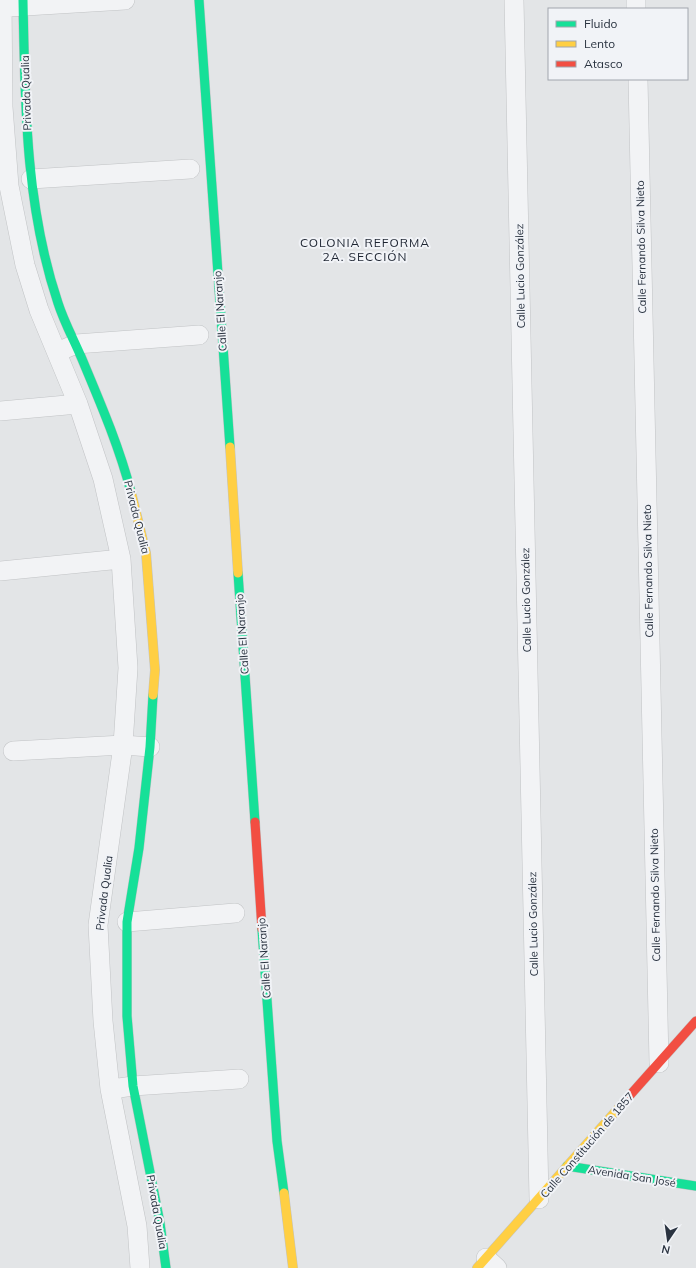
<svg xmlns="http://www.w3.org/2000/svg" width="696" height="1268" font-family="Mulish,sans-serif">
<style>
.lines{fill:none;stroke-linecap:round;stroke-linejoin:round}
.street-casing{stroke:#c1c3c5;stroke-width:20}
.fast-casing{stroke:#c1c3c5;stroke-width:10}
.slow-casing{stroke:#c1c3c5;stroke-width:10}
.jam-casing{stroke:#c1c3c5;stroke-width:10}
.street{stroke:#f2f3f5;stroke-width:19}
.fast{stroke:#16e098;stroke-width:9}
.slow{stroke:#ffcf43;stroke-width:9}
.jam{stroke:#f24e42;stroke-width:9}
.labels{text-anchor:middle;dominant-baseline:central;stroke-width:4;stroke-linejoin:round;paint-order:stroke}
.street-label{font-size:11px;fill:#2a3340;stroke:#f1f3f7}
.neighbourhood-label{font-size:12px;letter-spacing:1px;fill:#1d2431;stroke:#f1f3f7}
</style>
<rect width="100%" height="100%" fill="#e3e5e7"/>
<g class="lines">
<g class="street-casing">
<path id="street" d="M2,0L3,107L9,186L25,265L39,310L78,404L103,479L121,559L128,668L123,745L98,925L103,1021L110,1089L137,1226L140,1268
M514,0L539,1199
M636,0V9
M9,7L125,0
M638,79L659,1063
M31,179L190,169
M62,350L76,344L199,335
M0,411L78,404
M0,571L121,559
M13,751L123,745L150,747
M127,922L235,913
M119,1088L133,1086L239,1079
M486,1258L497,1268"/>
</g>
<g class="fast-casing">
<path id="fast" d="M23,0C25,102 25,205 58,303C64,322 74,340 82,359C100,402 119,446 131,492
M199,0L230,447
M238,573L255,822
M153,695L150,747L139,848L127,922V1016L133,1086L160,1223L166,1268
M262,929L277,1141L284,1193
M567,1166L696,1186"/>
</g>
<g class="slow-casing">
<path id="slow" d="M230,447L238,573
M131,492L146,553L155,670L153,695
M284,1193L293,1268
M477,1268L623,1103"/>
</g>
<g class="jam-casing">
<path id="jam" d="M255,822L262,929
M623,1103L696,1021"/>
</g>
<use href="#street" class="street"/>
<use href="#fast" class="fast"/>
<use href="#slow" class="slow"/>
<use href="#jam" class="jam"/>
</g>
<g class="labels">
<g class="street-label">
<text transform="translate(26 93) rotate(-92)">Privada Qualia</text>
<text transform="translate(641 247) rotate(-91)">Calle Fernando Silva Nieto</text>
<text transform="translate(520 276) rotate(-91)">Calle Lucio González</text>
<text transform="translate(220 311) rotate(-94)">Calle El Naranjo</text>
<text transform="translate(137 517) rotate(76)">Privada Qualia</text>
<text transform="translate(648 571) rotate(-91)">Calle Fernando Silva Nieto</text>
<text transform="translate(526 600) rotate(-91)">Calle Lucio González</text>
<text transform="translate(242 634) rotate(-94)">Calle El Naranjo</text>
<text transform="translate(104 893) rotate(-83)">Privada Qualia</text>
<text transform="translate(655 895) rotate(-91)">Calle Fernando Silva Nieto</text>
<text transform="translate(533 924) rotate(-91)">Calle Lucio González</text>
<text transform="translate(264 958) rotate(-94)">Calle El Naranjo</text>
<text transform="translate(587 1145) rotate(-49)">Calle Constitución de 1857</text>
<text transform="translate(632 1176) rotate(9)">Avenida San José</text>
<text transform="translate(157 1212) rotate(80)">Privada Qualia</text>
</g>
<g class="neighbourhood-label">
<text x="365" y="242">COLONIA REFORMA<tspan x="365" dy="14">2A. SECCIÓN</tspan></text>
</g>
</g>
<rect x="548" y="8" width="140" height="72" fill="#f1f3f7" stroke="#a1a6ae"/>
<rect x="556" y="21" width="20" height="6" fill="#16e098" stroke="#a1a6ae"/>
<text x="584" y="28" font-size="12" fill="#2a3340">Fluido</text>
<rect x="556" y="41" width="20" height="6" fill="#ffcf43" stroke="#a1a6ae"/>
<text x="584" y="48" font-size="12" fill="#2a3340">Lento</text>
<rect x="556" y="61" width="20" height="6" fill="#f24e42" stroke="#a1a6ae"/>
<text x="584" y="68" font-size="12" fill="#2a3340">Atasco</text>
<g transform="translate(668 1240) rotate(193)" stroke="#f1f3f7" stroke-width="3" paint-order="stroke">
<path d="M0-3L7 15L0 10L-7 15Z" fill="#2a3340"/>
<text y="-6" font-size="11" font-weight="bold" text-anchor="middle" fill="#2a3340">N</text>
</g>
</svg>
